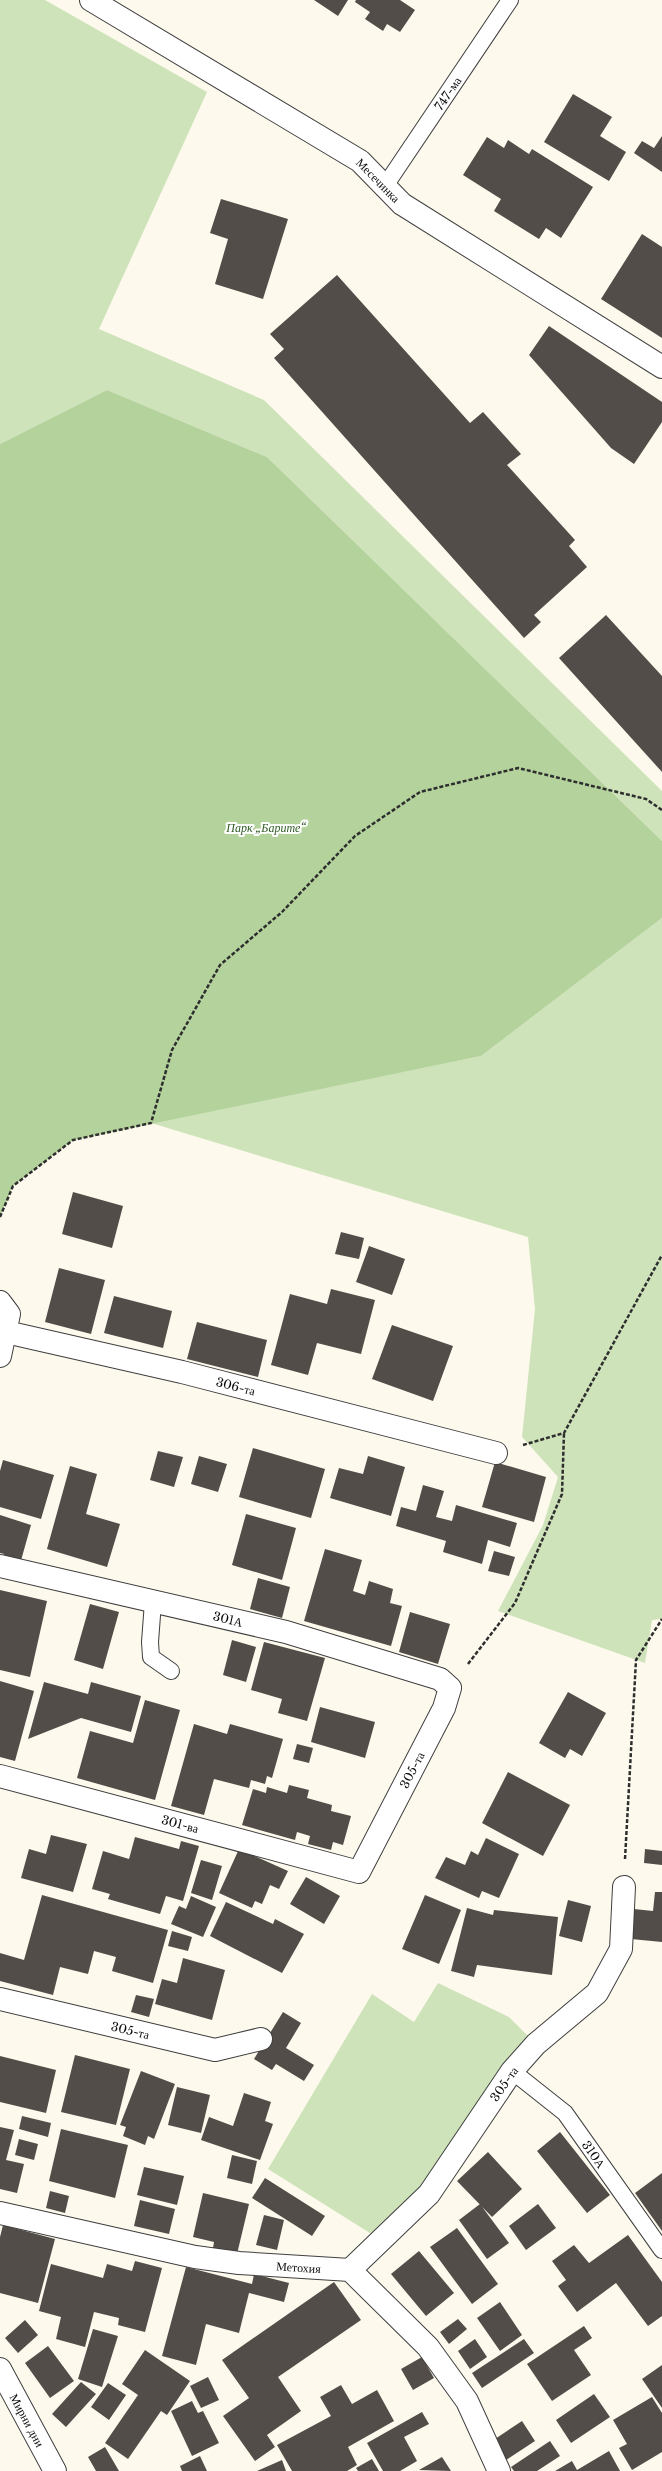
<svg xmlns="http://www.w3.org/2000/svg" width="662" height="2471" font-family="'Libre Baskerville',serif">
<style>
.green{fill:#cfe3ba}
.forest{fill:#b3d29c}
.building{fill:#534d49}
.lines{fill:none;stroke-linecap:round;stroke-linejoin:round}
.service-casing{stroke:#3f3f3f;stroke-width:18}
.minor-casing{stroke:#3f3f3f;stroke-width:24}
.path{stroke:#2e2e2e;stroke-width:2.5;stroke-dasharray:4 2;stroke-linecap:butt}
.service{stroke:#fff;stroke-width:16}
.minor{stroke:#fff;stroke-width:22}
.labels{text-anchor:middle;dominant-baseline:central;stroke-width:4;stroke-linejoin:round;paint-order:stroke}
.street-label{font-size:12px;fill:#0c0c0c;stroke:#fff}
.park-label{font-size:12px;font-style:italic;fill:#2f5b24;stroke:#fff}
</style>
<rect width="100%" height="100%" fill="#fdfaed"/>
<path class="green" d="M0,0H45L207,92L99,329L264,400L662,791V841L267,457L107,390L0,444Z
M662,918V1619L652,1620L645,1663L498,1611L543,1525L558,1477L522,1437L535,1309L528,1237L151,1123L481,1056Z
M438,1983L509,2017L536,2044L381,2240L268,2169L372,1994L414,2022Z"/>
<path class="forest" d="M107,390L267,457L662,841V918L481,1056L73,1140L13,1186L0,1217V444Z"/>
<path class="building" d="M314,0H348L338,16Z
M356,0H400L415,10L400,32L387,24L383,31L365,19L370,12L355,2Z
M573,94L612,117L600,136L626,152L609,181L544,142Z
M662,136V172L634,153L642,141L654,148Z
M487,137L504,148L508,140L529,154L532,149L593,187L561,238L546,228L539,239L494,211L501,199L463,175Z
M221,199L288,219L263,299L215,284L228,239L210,233Z
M642,234L662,247V338L601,299Z
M337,275L470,423L483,412L521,454L507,465L575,540L569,546L587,567L534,615L541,622L524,638L274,358L284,349L270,334Z
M549,326L662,402V422L634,464L611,448L529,355Z
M606,615L662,676V772L559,658Z
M73,1192L123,1206L112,1248L62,1234Z
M341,1232L364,1238L359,1259L335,1254Z
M369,1246L405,1259L392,1295L356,1282Z
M59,1268L105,1280L91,1334L45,1322Z
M331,1289L375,1300L361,1354L317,1343L308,1375L271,1365L290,1294L327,1304Z
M114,1296L172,1311L163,1348L104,1333Z
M197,1322L267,1340L258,1377L187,1359Z
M392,1325L453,1346L433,1401L372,1379Z
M253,1448L325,1469L311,1518L239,1497Z
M158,1451L183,1457L174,1487L150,1480Z
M199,1456L227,1464L218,1492L191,1484Z
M368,1456L405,1467L391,1516L330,1498L339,1468L363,1474Z
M3,1460L54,1475L41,1519L0,1507V1471Z
M495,1462L546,1477L534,1522L482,1507Z
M70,1466L97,1474L86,1514L120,1524L107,1567L47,1549Z
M423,1485L444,1491L436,1517L452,1521L456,1505L517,1523L510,1547L488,1540L482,1564L443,1552L446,1541L396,1526L401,1507L416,1511Z
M246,1514L296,1528L282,1580L232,1565Z
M0,1515L31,1525L20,1564L3,1559L4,1554L0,1553Z
M325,1549L362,1560L353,1591L365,1595L369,1581L393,1589L390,1603L402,1606L391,1646L304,1621Z
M494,1551L515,1557L509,1576L488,1571Z
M258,1578L290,1587L282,1618L250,1609Z
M0,1590L47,1601L30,1677L0,1670Z
M90,1604L119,1612L103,1669L74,1660Z
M410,1612L450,1624L438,1664L399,1652Z
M232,1640L256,1647L246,1682L223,1675Z
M264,1642L325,1658L307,1721L278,1713L282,1699L251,1690Z
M0,1681L34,1691L15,1761L0,1757Z
M44,1682L88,1694L91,1682L141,1696L131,1732L81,1718L28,1739Z
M568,1692L606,1713L582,1756L570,1749L565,1758L539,1743Z
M145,1700L180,1710L155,1800L77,1778L90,1731L133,1743Z
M320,1707L375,1722L365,1758L311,1742Z
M194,1724L227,1734L230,1724L283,1739L272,1778L267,1776L265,1784L251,1780L249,1788L214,1779L204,1815L171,1806Z
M297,1744L313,1748L309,1763L293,1759Z
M508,1772L570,1805L543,1856L482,1823Z
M289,1785L309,1790L307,1798L332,1805L331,1811L351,1816L343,1845L333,1842L331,1850L308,1844L310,1836L297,1832L295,1840L242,1825L253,1789L266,1793L267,1787L287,1793Z
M51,1835L87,1844L73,1892L21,1878L29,1849L46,1854Z
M135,1837L179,1849L181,1841L199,1846L183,1901L166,1896L160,1914L108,1899L110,1894L92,1889L103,1851L129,1859Z
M486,1838L519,1854L499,1898L482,1891L479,1898L435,1878L446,1857L465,1865L471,1851L478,1855Z
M239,1849L288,1871L279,1889L270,1885L262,1904L255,1901L252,1908L219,1893Z
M645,1849L662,1851V1865L644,1863Z
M201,1860L222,1866L212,1900L191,1893Z
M306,1877L340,1896L324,1924L290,1904Z
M655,1892H662V1942L631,1939L634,1909L653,1911Z
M42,1895L168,1930L153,1983L112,1971L116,1957L94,1951L88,1974L60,1967L53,1995L0,1981V1953L24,1960Z
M425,1895L461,1910L439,1964L402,1949Z
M191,1896L216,1907L203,1937L171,1924L179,1906L186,1909Z
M568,1900L591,1906L582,1942L559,1936Z
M226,1902L273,1924L275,1919L304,1934L282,1973L210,1936Z
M467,1908L493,1915L494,1910L558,1917L552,1975L477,1965L474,1977L451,1971Z
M172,1931L192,1937L188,1951L168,1946Z
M183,1958L225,1970L212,2020L155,2004L162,1979L177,1983Z
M136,1995L154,1999L149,2017L131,2012Z
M283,2012L301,2023L286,2048L314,2065L304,2081L276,2064L272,2070L254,2059Z
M75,2055L130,2069L116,2125L61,2112Z
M0,2056L56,2070L46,2113L0,2102Z
M141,2071L175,2084L154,2139L148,2136L145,2145L123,2136L126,2127L120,2125Z
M177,2087L210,2095L201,2133L168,2125Z
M244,2093L271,2102L265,2121L273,2124L260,2160L201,2140L209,2117L233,2126Z
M22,2116L51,2123L48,2137L19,2129Z
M0,2127L14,2130L6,2160L24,2164L17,2193L0,2189Z
M61,2129L128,2145L115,2198L49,2181Z
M560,2132L610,2195L587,2213L537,2151Z
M19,2139L38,2144L34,2160L15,2155Z
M488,2152L522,2189L492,2217L457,2181Z
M232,2155L257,2161L252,2184L227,2178Z
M144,2167L184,2176L177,2205L137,2195Z
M662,2173V2231L635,2193Z
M265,2178L325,2216L312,2236L252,2198Z
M50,2191L69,2196L65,2213L46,2208Z
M203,2193L249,2204L237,2254L213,2248L214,2242L193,2237Z
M140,2200L175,2209L169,2234L134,2226Z
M480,2204L509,2243L487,2259L459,2220Z
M538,2204L556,2228L526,2250L509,2226Z
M264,2215L284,2220L277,2250L256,2245Z
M3,2225L55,2239L38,2303L0,2293V2237Z
M457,2228L498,2284L472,2304L430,2247Z
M628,2235L662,2282V2316L648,2326L616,2283L577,2312L558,2286L566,2280L552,2261L574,2245L589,2263Z
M419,2251L454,2293L426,2316L391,2274Z
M135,2261L162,2268L145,2332L118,2325L119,2318L94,2312L85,2347L56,2339L61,2317L39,2311L51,2264L103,2278L107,2264L132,2271Z
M186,2267L252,2284L254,2274L289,2283L284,2302L249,2293L239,2333L206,2324L196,2365L162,2356Z
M334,2282L361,2320L278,2377L301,2411L267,2435L275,2447L255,2461L223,2416L249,2398L222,2360Z
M500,2302L522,2335L500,2351L477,2318Z
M458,2319L467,2329L449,2344L440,2332Z
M25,2320L38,2335L18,2353L5,2338Z
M584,2326L592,2338L574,2350L591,2375L552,2401L527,2364Z
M93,2329L118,2336L102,2387L78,2379Z
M475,2339L487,2357L470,2369L458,2351Z
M524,2339L534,2353L482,2388L472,2373Z
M48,2346L74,2381L50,2398L25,2363Z
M145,2350L190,2381L167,2415L161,2411L128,2459L105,2443L138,2395L122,2384Z
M422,2357L434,2378L413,2390L401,2369Z
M662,2365V2408L642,2379Z
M208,2377L219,2400L201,2408L190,2386Z
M81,2382L96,2394L66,2427L52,2414Z
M108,2383L126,2395L109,2420L91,2407Z
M341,2385L352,2404L377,2390L394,2421L348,2447L357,2465L347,2471H292L277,2445L331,2416L320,2397Z
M594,2394L610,2417L571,2443L556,2420Z
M652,2397L662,2413V2452L632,2470L619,2448L627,2444L613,2420Z
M192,2401L198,2413L203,2411L219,2443L192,2456L171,2411Z
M422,2412L429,2424L404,2437L417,2461L400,2471H383L367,2443Z
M522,2421L535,2441L506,2460L492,2441Z
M550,2441L560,2456L537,2471H514L511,2467Z
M105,2447L119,2471H96L88,2457Z
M609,2451L620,2471H555L572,2461L577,2470Z
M200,2456L207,2471H182L180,2466Z
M442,2457L451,2471L419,2470Z
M372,2459L379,2471H358L356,2468Z
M282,2460L286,2471H257Z"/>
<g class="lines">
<g class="service-casing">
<g id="service">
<path id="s1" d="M385,186L510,0"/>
<path d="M153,1602L150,1642L151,1657L171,1671"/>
<path id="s2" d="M512,2071L565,2113L662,2250"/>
</g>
</g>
<g class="minor-casing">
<g id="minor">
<path id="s3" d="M91,0L360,161L402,204L662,367"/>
<path d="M0,1302L9,1314L0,1356"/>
<path id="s4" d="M6,1332L182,1372L496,1453"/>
<path id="s5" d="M0,1566L286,1632L440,1679L450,1688L444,1708L359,1872L0,1776"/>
<path id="s6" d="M0,1999L215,2050L261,2039"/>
<path id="s7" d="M0,2213L195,2257L239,2263L350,2270L428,2347L467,2401L499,2471"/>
<path id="s8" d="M350,2270L429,2194L512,2071L536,2044L597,1993L621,1949L624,1887"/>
<path id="s9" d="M0,2369L55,2471"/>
</g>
</g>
<path class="path" d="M0,1217L13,1186L73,1140L151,1123L172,1050L220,965L282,912L355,836L420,792L518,768L646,799L662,810
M523,1445L564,1433L662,1255
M468,1664L515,1603L562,1494L564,1433
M625,1859L636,1660L662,1619"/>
<use href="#service" class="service"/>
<use href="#minor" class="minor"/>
</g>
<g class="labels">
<g class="street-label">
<text stroke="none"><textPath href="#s1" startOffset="112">747-ма</textPath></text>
<text stroke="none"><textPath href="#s3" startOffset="340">Месечинка</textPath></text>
<text stroke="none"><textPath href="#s4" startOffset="236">306-та</textPath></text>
<text stroke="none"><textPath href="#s5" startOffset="234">301А</textPath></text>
<text transform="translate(412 1770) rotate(-63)">305-та</text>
<text transform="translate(180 1824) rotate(15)">301-ва</text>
<text stroke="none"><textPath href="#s6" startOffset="134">305-та</textPath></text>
<text stroke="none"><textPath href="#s8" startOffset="243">305-та</textPath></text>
<text stroke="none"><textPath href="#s2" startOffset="118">310А</textPath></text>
<text stroke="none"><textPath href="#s7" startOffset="304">Метохия</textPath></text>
<text stroke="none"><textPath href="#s9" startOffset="58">Мирни дни</textPath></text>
</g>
<g class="park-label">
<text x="266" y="827">Парк „Барите“</text>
</g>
</g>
</svg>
